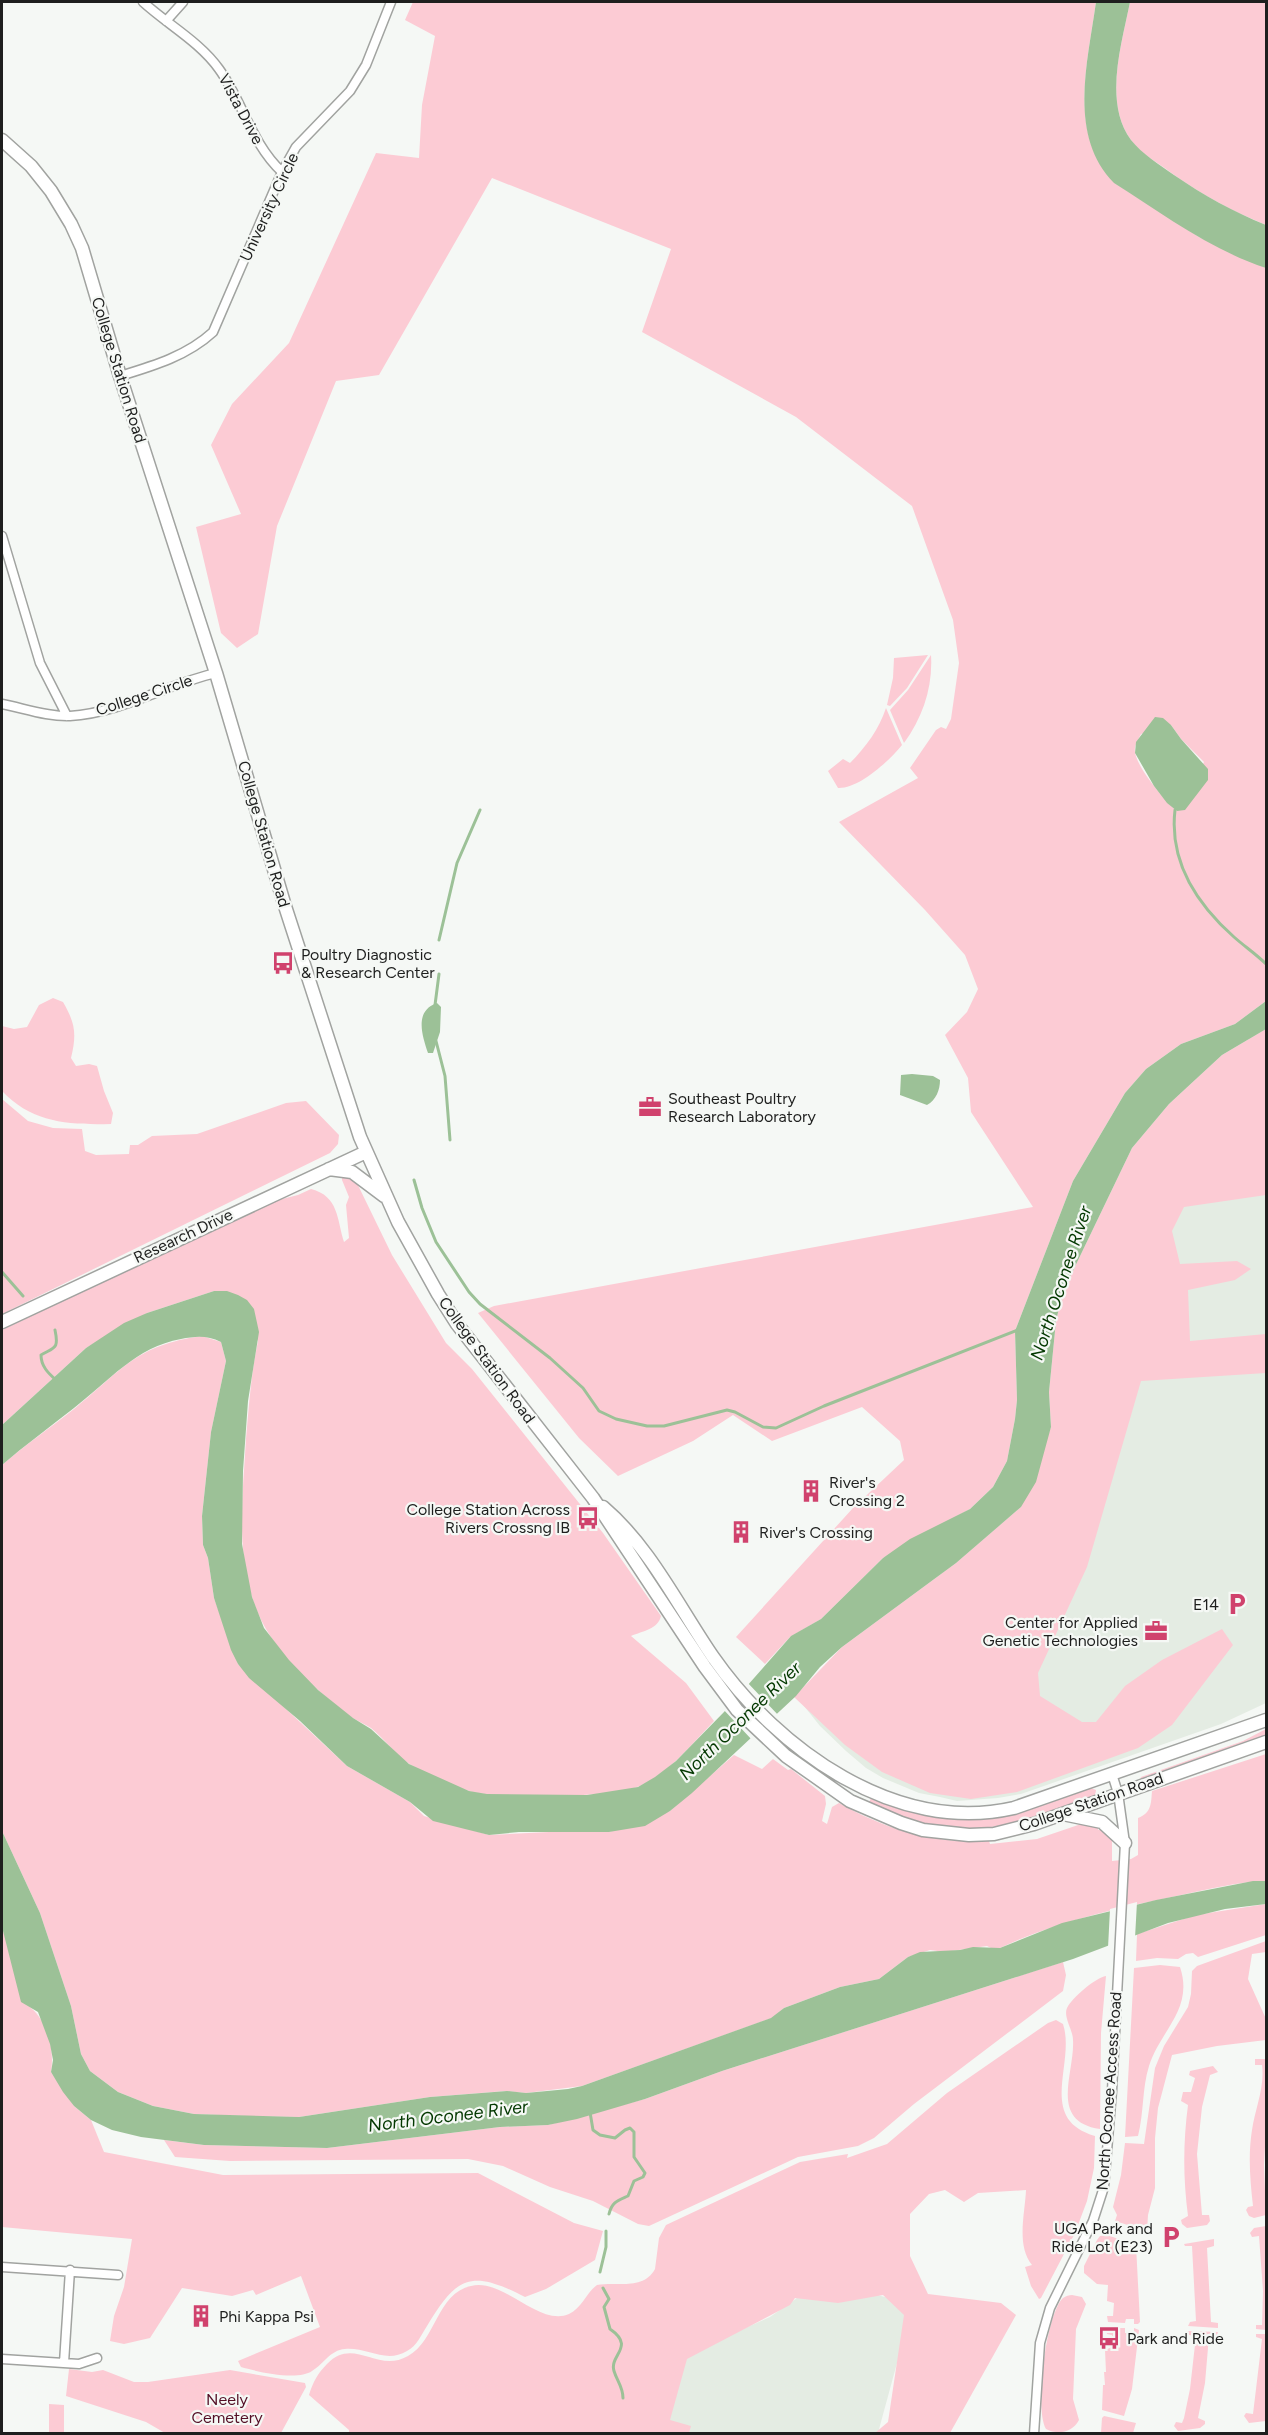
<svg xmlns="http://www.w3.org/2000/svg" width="1268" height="2435" font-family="Figtree,sans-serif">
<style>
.built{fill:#e4ece3}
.green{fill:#fccbd4;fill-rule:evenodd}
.water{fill:#9cc197}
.pier{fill:#f5f8f5}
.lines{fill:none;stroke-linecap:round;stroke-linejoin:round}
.stream{stroke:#9cc197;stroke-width:3}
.street-casing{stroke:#a1a3a0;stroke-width:11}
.secondary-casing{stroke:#a1a3a0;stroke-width:15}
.street{stroke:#fff;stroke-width:8}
.secondary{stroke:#fff;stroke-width:12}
.labels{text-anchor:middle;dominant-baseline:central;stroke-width:4.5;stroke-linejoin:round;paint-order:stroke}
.street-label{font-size:16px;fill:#1e1f1e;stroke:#f5f8f5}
.poi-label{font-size:16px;fill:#1e1f1e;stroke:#f5f8f5;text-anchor:start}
.park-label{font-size:16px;fill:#540f26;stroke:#f5f8f5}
.water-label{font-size:18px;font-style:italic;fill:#033800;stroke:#f5f8f5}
</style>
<rect width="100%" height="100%" fill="#f5f8f5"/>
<path class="built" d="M1266,1029V1703L1221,1724L1021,1794L998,1798L957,1801L940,1797L919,1793L883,1778L866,1768L846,1751L820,1726L796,1696L1021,1507L1250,1037Z
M821,2281L913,2304L878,2433L662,2434L679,2357L770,2317Z"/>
<path class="green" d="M413,2H1096C1088,61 1067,135 1115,183L1199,237L1266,268V1001L1235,1024L1181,1044L1146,1069L1125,1093L1073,1181L1015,1331L1017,1400L1015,1419L1007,1461L993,1487L970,1509L883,1558L821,1619L790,1637L765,1664L736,1637L853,1508L904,1460L900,1441L862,1407L772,1441L733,1415L693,1441L618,1476L579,1438L478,1313L494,1306L1033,1207L971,1112L968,1078L945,1035L967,1012L978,989L965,955L925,910L839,822L918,778L910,768L936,730L941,727L946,729L951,719L959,663L953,620L912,506L796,417L642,332L671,249L492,178L379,375L336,381L277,526L258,634L237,648L221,633L196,527L241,514L211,445L232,404L289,343L376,153L419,158L422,105L435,36L405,20ZM1171,725L1181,739L1204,762L1177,811C1165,801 1137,768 1135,752C1134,746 1138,740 1141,734Z
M1130,2H1266V225C1232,211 1200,194 1170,172C1157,162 1141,154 1131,140C1103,102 1122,43 1130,2Z
M928,655L907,688L890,706L887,705L893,678L894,658Z
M931,655C933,687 923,717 904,743L890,710L908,690Z
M886,708L902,745C890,760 859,789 838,788L828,771L843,759L850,763C866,747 879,729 886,708Z
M53,998L63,1002C75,1023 77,1033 71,1058L76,1066L89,1064L97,1066L104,1091L113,1113L111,1124C69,1125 32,1123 2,1091V1026L14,1029L27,1027L39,1005Z
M1266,1029V1195L1184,1207L1172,1231L1180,1264L1237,1261L1251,1269L1235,1280L1188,1290L1190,1341L1266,1334V1373L1141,1381L1087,1567L1038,1673L1040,1696L1082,1722H1096L1125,1686L1162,1660L1222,1629L1233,1645L1172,1725L1138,1748L1017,1792L971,1799L930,1793L882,1772L845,1745L794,1697L842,1647L956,1563L1021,1507L1051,1427L1049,1392L1056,1321L1060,1304L1070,1277L1132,1148L1169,1104L1222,1055Z
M2,1099L28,1121L53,1128L82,1129L85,1151L96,1155L129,1154L130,1145H138L152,1136L197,1134L286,1103L306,1101L339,1135L338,1144L330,1153L2,1314Z
M342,1175L355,1179L392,1255L446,1343L472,1369L603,1533L661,1616C658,1629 643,1631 631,1636L686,1683L714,1721C692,1744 669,1773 640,1786C611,1798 499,1800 469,1791C449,1785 429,1775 411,1765C396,1756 385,1739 371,1728C365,1724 357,1721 351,1717C311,1686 267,1647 252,1597C236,1545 243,1492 246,1439C249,1406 251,1374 258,1341L214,1291L147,1313L86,1348L2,1425V1330L270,1202L298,1195L311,1189C339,1196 337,1220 344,1242L349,1238L346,1205L349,1197L342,1180Z
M202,1336L221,1342L226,1361L211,1432L202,1516L203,1545L208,1558L214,1598L238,1664L347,1766L410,1802L424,1816L489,1835L549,1832H609L670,1811L734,1755L762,1769L773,1759L788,1770L791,1769L825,1796L826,1804L822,1821L827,1824L832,1807L839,1803C887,1830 934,1844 989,1841L990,1844L1037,1839L1087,1822L1098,1824V1830L1104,1829L1112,1839V1861L1131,1859L1138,1855V1818C1152,1813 1151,1802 1152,1791L1266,1754V1881C1237,1882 1209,1889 1181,1895C1119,1908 1057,1921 1000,1948L993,1949L987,1946L945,1952L930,1950L908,1957L879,1979L840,1987L784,2008L772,2018L582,2086L526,2093L506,2091L430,2097L299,2117L245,2116L194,2114L153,2106L118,2092L90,2071L81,2054L71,2006L40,1913L2,1831V1465C25,1445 50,1428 74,1409C122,1370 136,1345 202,1336Z
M1266,1729V1736L1140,1780L1141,1777L1243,1741Z
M1091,1788L1096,1790L1095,1797C1038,1817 981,1840 919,1823C902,1818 884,1808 869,1802L872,1796L876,1798L877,1801L882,1800C971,1834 1006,1818 1091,1788Z
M1266,1904V1935L1198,1957L1193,1953L1186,1954L1178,1959L1157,1958L1136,1961L1137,1934L1196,1915Z
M2,1927L27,2005C47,2018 55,2049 51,2072L74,2106L91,2120L104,2152L223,2175L478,2173L574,2223L603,2231L595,2260L546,2289L525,2297C471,2269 457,2276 427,2326C421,2335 417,2346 407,2351C386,2364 367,2347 345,2349C330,2350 324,2364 312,2371C298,2381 258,2372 241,2367L238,2361L320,2327L301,2276L256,2295L253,2290L232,2296L182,2288L150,2338L124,2344L110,2341L114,2316L124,2287L132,2239L2,2227Z
M1266,1941V1952L1252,1954L1248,1979L1266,2019V2040L1217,2046L1172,2055L1158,2108L1155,2138V2188L1148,2215L1147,2231L1115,2221L1117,2215L1113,2207L1121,2175L1125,2143L1144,2144L1155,2068L1164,2046L1188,2007L1191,1994L1192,1971L1197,1966Z
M1063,1962L1066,1975L1063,1991L914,2104L874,2138L858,2146L798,2157L649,2226L638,2224L593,2201L550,2187L503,2166L468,2159L230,2161L175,2157L164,2140L204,2145L327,2148L500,2127L548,2125L645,2099L722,2071Z
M1160,1965L1180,1967C1194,2009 1161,2029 1149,2066C1142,2088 1144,2113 1138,2136L1125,2137L1134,1968Z
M1106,1976L1101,2033L1100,2129C1048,2121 1075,2073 1073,2040C1073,2030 1063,2017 1067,2008C1072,1998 1095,1978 1106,1976Z
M1056,2020L1063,2024C1076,2063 1036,2119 1095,2136L1094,2168L1087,2201L1075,2233L1041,2298L1039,2299L1031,2286L1025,2267L1032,2265C1016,2245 1025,2214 1026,2190L978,2193L964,2202L945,2190L929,2194L910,2214V2256L928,2294L1001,2303L1016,2315L950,2433H875L888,2422L904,2315L883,2295L838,2303L795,2298L790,2305L687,2359L670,2420L691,2426L689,2433H349V2430L309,2395C313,2382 318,2373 327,2364C354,2336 377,2374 408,2356C436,2341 437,2293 471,2286C504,2278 539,2327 569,2314C582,2308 586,2293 597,2285C617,2281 643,2291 655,2269L659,2238L666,2225L800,2162L848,2154L847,2158L887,2144L947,2093L1048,2023Z
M1255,2059H1266V2129L1264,2165L1266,2215L1254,2218L1249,2216L1246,2210L1248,2207L1253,2206C1250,2180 1248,2155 1252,2130C1255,2109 1265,2087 1262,2065H1255Z
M1213,2066L1218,2072L1210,2075L1202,2107L1197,2154L1202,2215H1209L1210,2221L1207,2225L1187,2228L1182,2224L1181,2220L1188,2216C1183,2178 1183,2143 1188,2105L1181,2101L1183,2092H1191L1195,2078L1189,2075L1190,2071Z
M1266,2226V2330L1256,2329V2325H1262L1263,2291L1259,2236L1252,2237L1250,2233L1254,2228Z
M1107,2235L1136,2245L1140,2322L1138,2324H1134V2319H1126L1125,2323L1108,2322L1107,2316H1113L1114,2303L1107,2301L1108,2285L1097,2284L1084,2273V2266L1097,2240L1100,2236Z
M1214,2239V2246L1207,2248L1211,2322L1218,2323V2328L1188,2326L1190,2322L1196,2321L1192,2246H1185L1184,2244Z
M1072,2295L1082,2297L1086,2304L1076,2329L1073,2399L1079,2420C1072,2433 1058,2435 1046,2429C1034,2409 1046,2314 1063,2298C1066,2296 1069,2295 1072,2295Z
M1106,2328H1125V2333H1134V2328L1139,2330L1132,2389L1124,2416L1102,2410L1103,2385H1105L1104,2372H1106L1105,2350L1112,2347V2335L1107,2334Z
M1188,2331L1218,2332L1217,2335L1209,2336L1205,2383L1198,2418L1205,2421V2424L1200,2428L1178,2431L1174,2426L1176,2422L1182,2423L1184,2418L1190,2389L1196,2336L1189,2335Z
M1256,2334H1266V2421L1249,2423L1244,2416L1246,2413L1253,2414L1262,2339L1256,2337Z
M69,2369L92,2372L103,2370L134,2382H148L230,2370L305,2383L306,2387L281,2433H165L146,2422L66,2396Z
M49,2404L64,2405V2433H49Z
M1104,2416L1136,2423L1133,2433H1101L1102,2418Z"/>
<path class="water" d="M1096,2H1130C1122,43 1103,102 1131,140C1142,154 1160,165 1174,175C1203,195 1234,212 1266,225V268C1211,250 1163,214 1114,183C1067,135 1088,61 1096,2Z
M1155,717L1163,718L1171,725L1181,739L1208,769V780L1185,810L1177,811L1167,803L1154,786L1135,753L1136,742Z
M1266,1001V1029L1222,1055L1169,1104L1132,1148L1070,1277L1060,1304L1056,1321L1049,1392L1051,1427L1036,1482L1021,1507L956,1563L842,1647L820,1667L796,1696L692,1793L670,1811L645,1826L609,1832H519L489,1835L433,1821L410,1802L347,1766L300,1721L249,1678L238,1664L231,1650L214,1598L208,1558L203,1545L202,1516L211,1432L226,1361L221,1342C207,1335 196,1336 181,1339C136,1347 109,1381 74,1408C50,1427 25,1445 2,1465V1425L86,1348L124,1323L147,1313L214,1291H227L238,1295L247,1300L254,1309L259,1332L248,1401L243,1471L242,1544L252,1597L264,1628L289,1660L318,1690L353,1718L371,1729L409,1764L469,1791L487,1794L587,1795L638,1787L655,1777L676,1761L724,1712L791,1636L821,1619L883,1558L910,1539L970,1509L993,1487L1007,1461L1015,1419L1017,1400L1015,1331L1073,1181L1125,1093L1146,1069L1181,1044L1235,1024Z
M437,1003L441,1007L440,1032L433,1053H428C422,1035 414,1011 437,1003Z
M912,1074L933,1076L940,1080C940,1090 936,1100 927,1105L900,1095L901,1075Z
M2,1831L40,1913L71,2006L81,2054L90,2071L118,2092L153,2106L194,2114L299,2117L430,2097L507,2091L526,2093L568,2089L582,2086L771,2018L784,2008L840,1987L879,1979L908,1957L920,1952L960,1950L973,1947L1000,1948L1062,1923L1156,1900L1253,1881H1266V1904L1225,1909L1168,1923L1073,1959L722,2071L645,2099L577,2119L548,2125L500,2127L327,2148L204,2145L141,2137L112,2130L91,2120L74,2106L63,2092L51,2072L53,2060L50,2044L38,2012L21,2002L2,1927Z"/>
<path class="pier" d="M746,1681L779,1716L753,1741L722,1708Z
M1137,1902L1135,1938L1108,1948L1110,1909Z"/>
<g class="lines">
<path class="stream" d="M1175,810C1169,861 1197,904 1234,937C1244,946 1256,954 1266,964
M439,940L457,863L480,810
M435,1005L439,974
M436,1041L445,1076L450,1140
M414,1180L422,1208L436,1242L469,1292L480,1304L550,1358L583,1388L599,1411L616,1419L647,1426H664L727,1410L735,1412L763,1427L776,1428L824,1406L1018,1330
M2,1272L23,1296
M55,1330C59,1349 55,1347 41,1355C41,1366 48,1373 56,1380
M590,2112L593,2130L600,2135L615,2138L625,2130L630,2128L634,2132V2157L645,2173L643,2177L634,2181L628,2196C617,2201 612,2202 609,2214
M600,2272L606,2247V2231
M603,2288L609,2299L604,2307L610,2329C636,2347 609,2355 614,2371C617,2381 623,2387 623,2398"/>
<g class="street-casing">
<path id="street" d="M143,2C167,24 200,42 219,69C243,102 251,143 282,172
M166,21L183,2
M120,376C153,366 187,356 213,332L282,172L296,147L350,91L366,65L391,2
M2,536L40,663L67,716
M2,704C23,708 48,717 70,716C121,713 167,684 216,673
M2,2267L118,2275
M2,2359L79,2364L97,2358
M64,2363L70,2270
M1034,2434L1040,2343L1050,2308L1093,2221L1104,2187L1112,2091L1125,1843L1118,1793L1112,1774"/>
</g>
<g class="secondary-casing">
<path id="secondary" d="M2,140L31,166L51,191L71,224L82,248L120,376L216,673L284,903L360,1137L398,1222L438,1294L457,1324L593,1498L705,1667L737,1710L786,1756L850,1801L901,1823L923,1830L969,1835L994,1834L1034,1824L1266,1742
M329,1169L352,1172L384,1196
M2,1322L366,1152
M603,1507C650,1547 678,1606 713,1657C778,1750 896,1835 1014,1808L1266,1720
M1063,1814L1102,1822L1125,1843"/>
</g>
<use href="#street" class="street"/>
<use href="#secondary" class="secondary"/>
</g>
<defs>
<g id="bus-bare" transform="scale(1.8)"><path d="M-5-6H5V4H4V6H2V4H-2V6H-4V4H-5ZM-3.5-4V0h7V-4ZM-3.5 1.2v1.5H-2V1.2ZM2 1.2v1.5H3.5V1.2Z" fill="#d0426d" stroke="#f5f8f5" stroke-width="2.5" paint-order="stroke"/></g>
<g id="office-bare" transform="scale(1.8)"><path d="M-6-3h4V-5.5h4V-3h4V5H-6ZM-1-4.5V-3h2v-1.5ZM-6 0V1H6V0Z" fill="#d0426d" stroke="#f5f8f5" stroke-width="2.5" paint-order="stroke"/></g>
<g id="building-bare" transform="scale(1.8)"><path d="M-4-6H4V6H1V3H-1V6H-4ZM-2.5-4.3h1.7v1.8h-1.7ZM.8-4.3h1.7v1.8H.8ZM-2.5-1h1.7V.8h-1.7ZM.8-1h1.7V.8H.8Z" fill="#d0426d" stroke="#f5f8f5" stroke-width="2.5" paint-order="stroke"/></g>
<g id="parking-bare" transform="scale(1.8)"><path d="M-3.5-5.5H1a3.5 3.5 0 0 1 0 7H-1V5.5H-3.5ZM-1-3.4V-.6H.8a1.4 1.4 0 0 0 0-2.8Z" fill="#d0426d" stroke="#f5f8f5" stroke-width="2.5" paint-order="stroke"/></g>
</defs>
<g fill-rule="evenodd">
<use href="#bus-bare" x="283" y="963"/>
<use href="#office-bare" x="650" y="1107"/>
<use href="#building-bare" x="811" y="1491"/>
<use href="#bus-bare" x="588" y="1518"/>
<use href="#building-bare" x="741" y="1532"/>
<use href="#parking-bare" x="1237" y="1604"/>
<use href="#office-bare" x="1156" y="1631"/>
<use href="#parking-bare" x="1171" y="2237"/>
<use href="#building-bare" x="201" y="2316"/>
<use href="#bus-bare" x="1109" y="2338"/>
</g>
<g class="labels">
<g class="street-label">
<text transform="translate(241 109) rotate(62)">Vista Drive</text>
<text transform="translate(269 207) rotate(-65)">University Circle</text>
<text transform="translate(119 370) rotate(73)">College Station Road</text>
<text transform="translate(144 695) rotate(-18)">College Circle</text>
<text transform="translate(264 834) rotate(74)">College Station Road</text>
<text transform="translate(183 1236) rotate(-25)">Research Drive</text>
<text transform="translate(487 1360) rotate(54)">College Station Road</text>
<text transform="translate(1091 1802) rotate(-19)">College Station Road</text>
<text transform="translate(1109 2091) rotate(-86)">North Oconee Access Road</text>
</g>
<g class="poi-label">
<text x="301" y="954">Poultry Diagnostic<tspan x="301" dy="18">&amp; Research Center</tspan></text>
<text x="668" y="1098">Southeast Poultry<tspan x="668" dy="18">Research Laboratory</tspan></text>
<text x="829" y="1482">River's<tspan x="829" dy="18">Crossing 2</tspan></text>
<text x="570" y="1509" text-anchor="end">College Station Across<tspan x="570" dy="18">Rivers Crossng IB</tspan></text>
<text x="759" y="1532">River's Crossing</text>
<text x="1219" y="1604" text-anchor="end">E14</text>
<text x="1138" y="1622" text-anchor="end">Center for Applied<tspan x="1138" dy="18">Genetic Technologies</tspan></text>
<text x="1153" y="2228" text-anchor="end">UGA Park and<tspan x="1153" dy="18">Ride Lot (E23)</tspan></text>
<text x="219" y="2316">Phi Kappa Psi</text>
<text x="1127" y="2338">Park and Ride</text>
</g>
<g class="park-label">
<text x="227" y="2399">Neely<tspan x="227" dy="18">Cemetery</tspan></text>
</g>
<g class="water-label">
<text transform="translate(1061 1283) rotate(-72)">North Oconee River</text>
<text transform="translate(740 1721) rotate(-44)">North Oconee River</text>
<text transform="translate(448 2116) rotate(-7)">North Oconee River</text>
</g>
</g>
<rect width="1268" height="2435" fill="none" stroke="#1e1f1e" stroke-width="6"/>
</svg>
